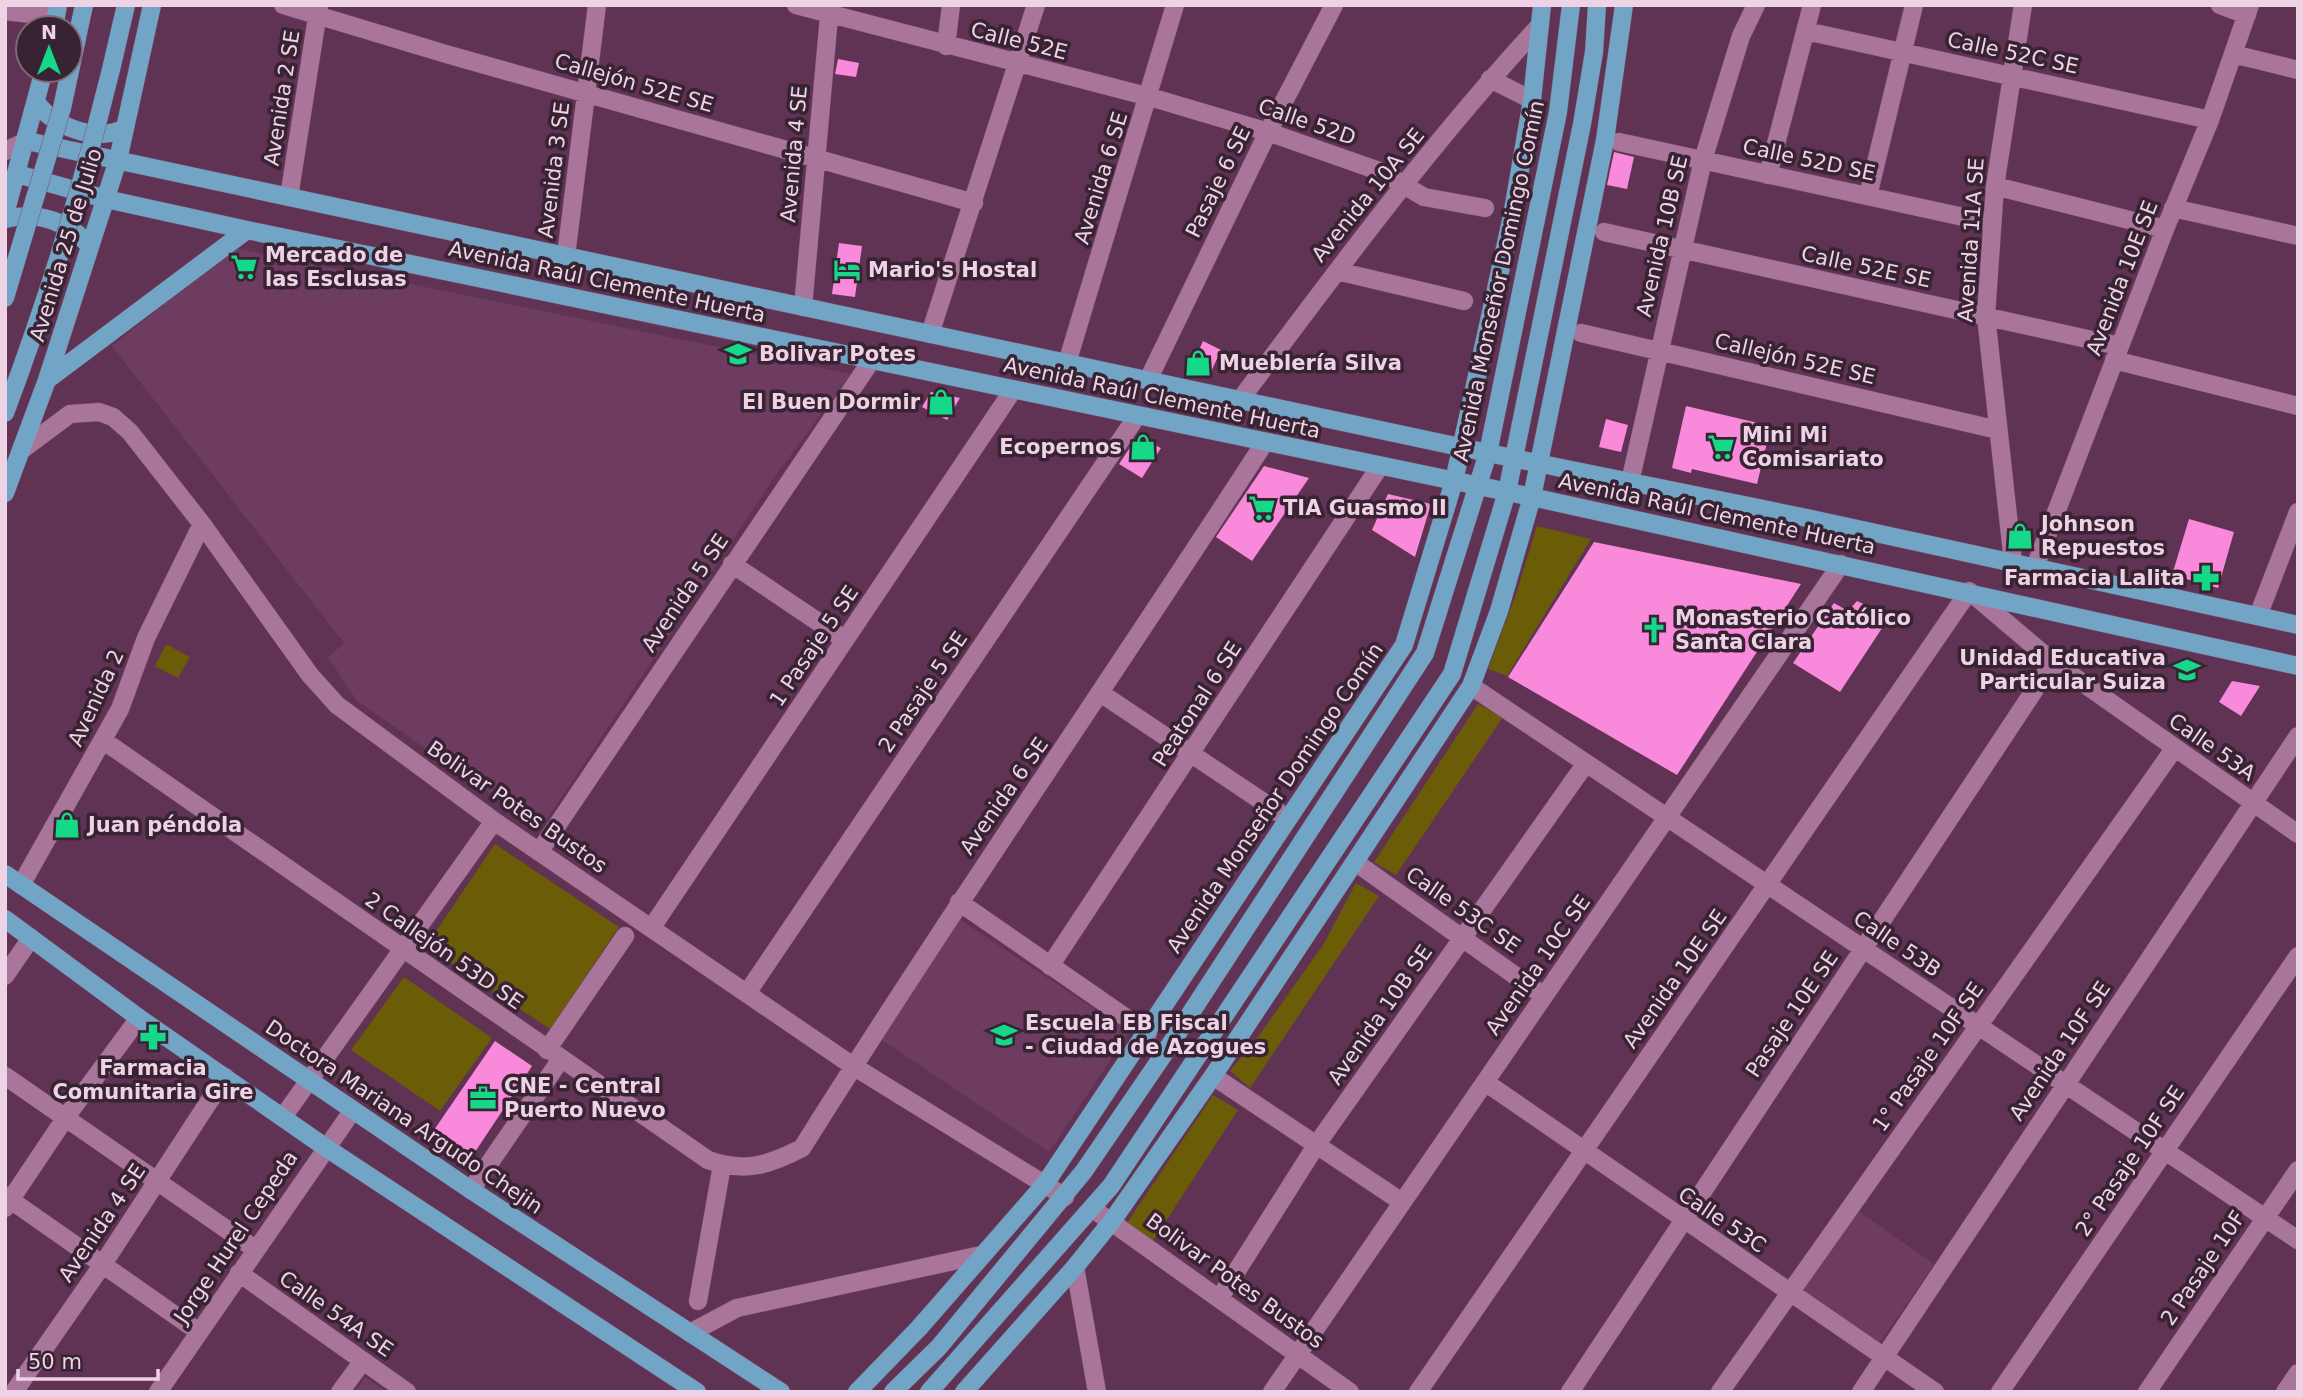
<svg xmlns="http://www.w3.org/2000/svg" width="2303" height="1397" font-family="'DejaVu Sans',sans-serif">
<style>
.built{fill:#6f3c61}
.green{fill:#6b5c07}
.building{fill:#f989db}
.lines{fill:none;stroke-linecap:round;stroke-linejoin:round}
.minor-casing{stroke:#76506d;stroke-width:19}
.major-casing{stroke:#76506d;stroke-width:19}
.minor{stroke:#a9759a;stroke-width:18}
.major{stroke:#72a4c6;stroke-width:18}
.major-bridge-casing{stroke:#76506d;stroke-width:19;stroke-linecap:butt}
.major-bridge{stroke:#72a4c6;stroke-width:18}
.labels{text-anchor:middle;dominant-baseline:central;stroke-width:7;stroke-linejoin:round;paint-order:stroke}
.street-label{font-size:21px;fill:#eed2e5;stroke:#382332}
.poi-label{font-size:21px;font-weight:bold;fill:#eed2e5;stroke:#382332;text-anchor:start}
</style>
<rect width="100%" height="100%" fill="#603254"/>
<path class="built" d="M234,248L851,374L776,475L541,828L357,701L328,657L344,643L112,346Z
M959,919L1129,1032L1049,1152L879,1038Z
M1857,1210L1934,1264L1879,1344L1799,1291Z
M365,1377L387,1392H355Z"/>
<path class="green" d="M1537,526L1591,539L1507,676L1488,669L1515,597Z
M166,644L190,657L178,678L155,666Z
M1478,704L1503,717L1396,875L1374,862Z
M495,844L619,927L550,1029L426,946Z
M1356,883L1379,896L1250,1088L1230,1071L1260,1034L1323,945Z
M404,977L492,1038L440,1111L351,1050Z
M1213,1095L1238,1110L1153,1241L1127,1223Z"/>
<path class="building" d="M838,59L859,63L856,77L835,74Z
M1614,152L1634,157L1627,189L1607,185Z
M839,243L862,246L855,297L832,294Z
M1203,341L1221,350L1210,374L1192,366Z
M931,392L960,398L947,420L922,407Z
M1686,406L1771,426L1757,484L1692,469L1691,473L1672,468Z
M1606,419L1628,425L1621,452L1599,447Z
M1137,437L1161,448L1142,478L1119,464Z
M1264,466L1309,478L1252,561L1216,537Z
M1388,494L1431,504L1415,557L1372,530Z
M2189,519L2234,532L2218,588L2172,575Z
M1594,542L1801,584L1677,775L1508,677Z
M1857,601L1890,616L1840,692L1793,663L1834,603L1848,611Z
M2232,681L2260,686L2241,716L2219,702Z
M495,1041L532,1066L473,1155L434,1130Z"/>
<g class="lines">
<g class="minor-casing">
<path id="minor" d="M283,5L446,54L974,203
M796,5L1150,97L1268,132L1382,172L1424,197L1485,208
M2220,5L2247,15
M5,11L56,17
M1806,31L2210,120
M946,46L951,5
M2233,54L2298,70
M1490,79L1532,100
M1619,142L1991,223
M5,151L27,141
M1768,175L1812,5
M1995,186L2165,229
M1868,196L1914,5
M289,197L319,5
M2173,208L2298,236
M1604,232L2119,346
M566,256L597,5
M1337,271L1464,301
M803,307L830,5
M1581,333L1998,430
M930,334L1036,5
M2114,360L2298,406
M1067,363L1175,5
M1148,380L1268,132L1334,5
M1240,400C1336,272 1431,143 1540,25
M23,449L70,414L99,412L113,417L130,432L202,524L310,675L337,705L494,821L853,1066L1065,1197
M1630,482L1703,160L1741,36L1756,5
M2013,562L1986,316L1995,186L2023,5
M732,564L845,640
M2035,567L2165,229L2210,120L2250,5
M2258,616L2298,512
M1471,686L2298,1240
M1102,694L1287,818
M104,741L708,1160C746,1173 769,1165 802,1148C952,909 1112,678 1265,442
M539,852L871,361
M1355,862L1544,996
M21,885L120,709L146,638L202,524
M959,902L1148,1033
M652,927L1013,390
M1050,966L1380,466
M5,976L31,938
M747,993L1137,416
M547,1050L625,936
M5,1076L255,1249
M1213,1076L1402,1202
M1485,1082L1935,1392
M283,1117L494,821
M471,1190L561,1059
M5,1196L199,1332
M5,1208L66,1117L139,1018
M1093,1209L1350,1392
M1075,1267L1097,1392
M239,1273L407,1392
M1219,1299L1317,1144L1586,763
M698,1301L722,1165
M690,1333L737,1308L981,1255
M14,1392L103,1264L225,1077
M158,1392L353,1110
M340,1392L362,1362
M1272,1392L1841,564
M1418,1392L1969,591L2053,662L2298,834
M1570,1392L2053,662
M1720,1392L2174,749
M1861,1392L2298,736
M2000,1392L2298,956
M2147,1392L2298,1170
M2285,1392L2298,1373"/>
</g>
<g class="major-casing">
<path id="major" d="M54,28L58,5
M36,102C54,127 96,143 125,128
M27,141L1488,453L1807,518L2298,625
M17,174L106,199L247,230L1532,497L2298,666
M5,214L44,70
M5,219C38,211 68,221 90,246
M47,380L247,230
M5,493L47,380L118,160L152,5
M5,874L471,1190L781,1392
M5,919L139,1018L325,1147L697,1392
M857,1392L919,1328L1045,1184L1404,645L1454,481L1512,216L1532,100L1542,5
M893,1392L939,1347L1084,1171L1168,1048L1425,653L1488,453L1558,112L1571,5
M929,1392L1111,1186L1452,674L1507,492L1582,124L1594,52L1597,5
M964,1392L1075,1267L1112,1221L1213,1076L1471,686L1499,611L1532,497L1605,140L1624,5"/>
</g>
<use href="#minor" class="minor"/>
<use href="#major" class="major"/>
<g class="major-bridge-casing">
<path id="major-bridge" d="M5,298L62,108L84,5
M5,413C55,280 95,145 126,5"/>
</g>
<use href="#major-bridge" class="major-bridge"/>
</g>
<defs>
<g id="supermarket-bare" transform="scale(2.1)"><path d="M-6-5.5h2.5l.6 2H6L4.5 2H-2.5L-4.4-4H-6ZM-1.5 3.2a1.3 1.3 0 1 0 .1 0ZM3 3.2a1.3 1.3 0 1 0 .1 0Z" fill="#15d989" stroke="#382332" stroke-width="2.5" paint-order="stroke"/></g>
<g id="hotel-bare" transform="scale(2.1)"><path d="M-6-4.5h1.5V1H6V5H4.5V3h-9V5H-6ZM-4 0a1.8 1.8 0 1 1 3.6 0ZM.5 0V-2.5h3Q6-2.5 6 0Z" fill="#15d989" stroke="#382332" stroke-width="2.5" paint-order="stroke"/></g>
<g id="school-bare" transform="scale(2.1)"><path d="M0-5L7-2L0 1L-7-2ZM-4 1L0 2.5L4 1V4Q0 6-4 4Z" fill="#15d989" stroke="#382332" stroke-width="2.5" paint-order="stroke"/></g>
<g id="shop-bare" transform="scale(2.1)"><path d="M-5-2.5h2.3a2.7 3.5 0 0 1 5.4 0H5L5.5 6h-11ZM-1.5-2.5h3a1.5 2.3 0 0 0-3 0Z" fill="#15d989" stroke="#382332" stroke-width="2.5" paint-order="stroke"/></g>
<g id="pharmacy-bare" transform="scale(2.1)"><path d="M-2-6h4v4h4v4h-4v4h-4v-4h-4v-4h4Z" fill="#15d989" stroke="#382332" stroke-width="2.5" paint-order="stroke"/></g>
<g id="church-bare" transform="scale(2.1)"><path d="M-1.2-6h2.4v3.5h3.3v2.4h-3.3V6h-2.4V-.1h-3.3v-2.4h3.3Z" fill="#15d989" stroke="#382332" stroke-width="2.5" paint-order="stroke"/></g>
<g id="office-bare" transform="scale(2.1)"><path d="M-6-3h4V-5.5h4V-3h4V5H-6ZM-1-4.5V-3h2v-1.5ZM-6 0V1H6V0Z" fill="#15d989" stroke="#382332" stroke-width="2.5" paint-order="stroke"/></g>
</defs>
<g fill-rule="evenodd">
<use href="#supermarket-bare" x="244" y="267"/>
<use href="#hotel-bare" x="847" y="270"/>
<use href="#school-bare" x="738" y="354"/>
<use href="#shop-bare" x="1198" y="363"/>
<use href="#shop-bare" x="941" y="402"/>
<use href="#shop-bare" x="1143" y="447"/>
<use href="#supermarket-bare" x="1721" y="447"/>
<use href="#supermarket-bare" x="1262" y="508"/>
<use href="#shop-bare" x="2020" y="536"/>
<use href="#pharmacy-bare" x="2206" y="578"/>
<use href="#church-bare" x="1654" y="630"/>
<use href="#school-bare" x="2187" y="670"/>
<use href="#shop-bare" x="67" y="825"/>
<use href="#school-bare" x="1004" y="1035"/>
<use href="#pharmacy-bare" x="153" y="1037"/>
<use href="#office-bare" x="483" y="1098"/>
</g>
<g class="labels">
<g class="street-label">
<text transform="translate(1019 41) rotate(14)">Calle 52E</text>
<text transform="translate(2013 53) rotate(12)">Calle 52C SE</text>
<text transform="translate(634 83) rotate(16)">Callejón 52E SE</text>
<text transform="translate(282 98) rotate(-81)">Avenida 2 SE</text>
<text transform="translate(1307 122) rotate(19)">Calle 52D</text>
<text transform="translate(794 154) rotate(-85)">Avenida 4 SE</text>
<text transform="translate(1809 160) rotate(12)">Calle 52D SE</text>
<text transform="translate(554 170) rotate(-83)">Avenida 3 SE</text>
<text transform="translate(1101 178) rotate(-73)">Avenida 6 SE</text>
<text transform="translate(1218 182) rotate(-64)">Pasaje 6 SE</text>
<text transform="translate(1368 195) rotate(-51)">Avenida 10A SE</text>
<text transform="translate(1662 236) rotate(-77)">Avenida 10B SE</text>
<text transform="translate(1971 240) rotate(-86)">Avenida 11A SE</text>
<text transform="translate(66 245) rotate(-73)">Avenida 25 de Julio</text>
<text transform="translate(1866 267) rotate(12)">Calle 52E SE</text>
<text transform="translate(2122 278) rotate(-69)">Avenida 10E SE</text>
<text transform="translate(1499 281) rotate(-78)">Avenida Monseñor Domingo Comín</text>
<text transform="translate(607 282) rotate(12)">Avenida Raúl Clemente Huerta</text>
<text transform="translate(1795 359) rotate(13)">Callejón 52E SE</text>
<text transform="translate(1162 398) rotate(12)">Avenida Raúl Clemente Huerta</text>
<text transform="translate(1717 514) rotate(12)">Avenida Raúl Clemente Huerta</text>
<text transform="translate(685 593) rotate(-56)">Avenida 5 SE</text>
<text transform="translate(814 646) rotate(-56)">1 Pasaje 5 SE</text>
<text transform="translate(923 692) rotate(-56)">2 Pasaje 5 SE</text>
<text transform="translate(96 698) rotate(-65)">Avenida 2</text>
<text transform="translate(1197 704) rotate(-57)">Peatonal 6 SE</text>
<text transform="translate(2212 747) rotate(35)">Calle 53A</text>
<text transform="translate(1004 796) rotate(-55)">Avenida 6 SE</text>
<text transform="translate(1275 798) rotate(-56)">Avenida Monseñor Domingo Comín</text>
<text transform="translate(517 807) rotate(35)">Bolivar Potes Bustos</text>
<text transform="translate(1463 910) rotate(35)">Calle 53C SE</text>
<text transform="translate(1897 944) rotate(34)">Calle 53B</text>
<text transform="translate(444 951) rotate(35)">2 Callejón 53D SE</text>
<text transform="translate(1538 965) rotate(-55)">Avenida 10C SE</text>
<text transform="translate(1675 979) rotate(-55)">Avenida 10E SE</text>
<text transform="translate(1792 1014) rotate(-56)">Pasaje 10E SE</text>
<text transform="translate(1380 1015) rotate(-55)">Avenida 10B SE</text>
<text transform="translate(2060 1051) rotate(-56)">Avenida 10F SE</text>
<text transform="translate(1928 1057) rotate(-55)">1° Pasaje 10F SE</text>
<text transform="translate(404 1117) rotate(34)">Doctora Mariana Argudo Chejin</text>
<text transform="translate(2130 1161) rotate(-56)">2° Pasaje 10F SE</text>
<text transform="translate(1722 1220) rotate(34)">Calle 53C</text>
<text transform="translate(102 1223) rotate(-56)">Avenida 4 SE</text>
<text transform="translate(236 1237) rotate(-56)">Jorge Hurel Cepeda</text>
<text transform="translate(2203 1268) rotate(-56)">2 Pasaje 10F</text>
<text transform="translate(1235 1281) rotate(36)">Bolivar Potes Bustos</text>
<text transform="translate(336 1314) rotate(35)">Calle 54A SE</text>
</g>
<g class="poi-label">
<text x="265" y="255">Mercado de<tspan x="265" dy="24">las Esclusas</tspan></text>
<text x="868" y="270">Mario's Hostal</text>
<text x="759" y="354">Bolivar Potes</text>
<text x="1219" y="363">Mueblería Silva</text>
<text x="920" y="402" text-anchor="end">El Buen Dormir</text>
<text x="1742" y="435">Mini Mi<tspan x="1742" dy="24">Comisariato</tspan></text>
<text x="1122" y="447" text-anchor="end">Ecopernos</text>
<text x="1283" y="508">TIA Guasmo II</text>
<text x="2041" y="524">Johnson<tspan x="2041" dy="24">Repuestos</tspan></text>
<text x="2185" y="578" text-anchor="end">Farmacia Lalita</text>
<text x="1675" y="618">Monasterio Católico<tspan x="1675" dy="24">Santa Clara</tspan></text>
<text x="2166" y="658" text-anchor="end">Unidad Educativa<tspan x="2166" dy="24">Particular Suiza</tspan></text>
<text x="88" y="825">Juan péndola</text>
<text x="1025" y="1023">Escuela EB Fiscal<tspan x="1025" dy="24">- Ciudad de Azogues</tspan></text>
<text x="153" y="1068" text-anchor="middle">Farmacia<tspan x="153" dy="24">Comunitaria Gire</tspan></text>
<text x="504" y="1086">CNE - Central<tspan x="504" dy="24">Puerto Nuevo</tspan></text>
</g>
</g>
<rect width="2303" height="1397" fill="none" stroke="#eed2e5" stroke-width="14"/>
<g transform="translate(49 49)"><circle r="33" fill="#382332" stroke="#81697a" stroke-width="2"/>
<path d="M0-5L12 26L0 18L-12 26Z" fill="#15d989"/>
<text y="-10" font-size="19" font-weight="bold" text-anchor="middle" fill="#eed2e5">N</text>
</g>
<path d="M18 1369v10h140v-10" fill="none" stroke="#eed2e5" stroke-width="3.5"/>
<text x="28" y="1369" font-size="21" fill="#eed2e5" stroke="#382332" stroke-width="5" paint-order="stroke">50 m</text>
</svg>
